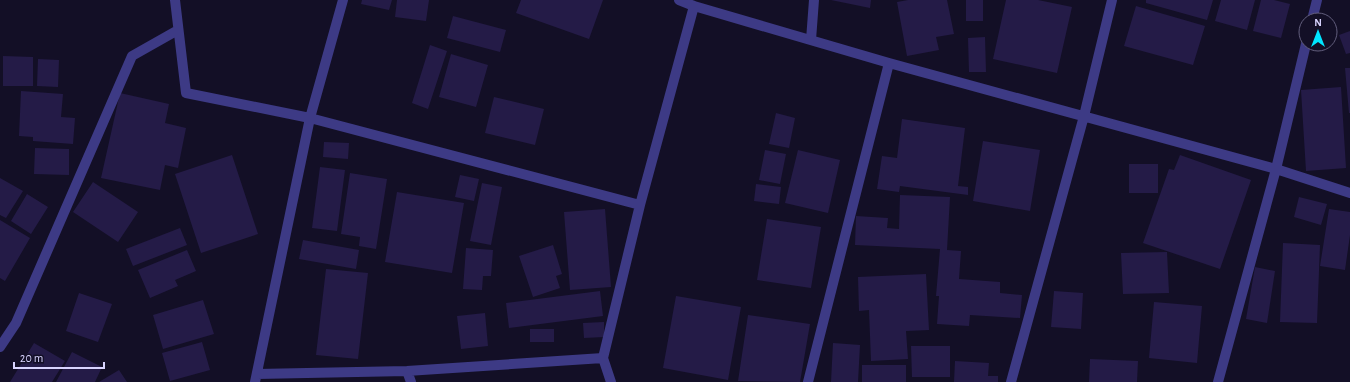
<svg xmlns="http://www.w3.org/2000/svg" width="1350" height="382" font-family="'Alegreya Sans',sans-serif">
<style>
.building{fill:#241b47}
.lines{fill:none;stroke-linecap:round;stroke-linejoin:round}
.minor{stroke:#3d3a85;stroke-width:10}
</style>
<rect width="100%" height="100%" fill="#130f26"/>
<path class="building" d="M362,0H392L389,10L361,4Z
M397,0H429L426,21L395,17Z
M521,0H603L589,39L516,13Z
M831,0H871L870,8Z
M908,0H947L954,34L936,37L939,50L907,56L897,2Z
M966,0H983V21H966Z
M1006,0H1038L1072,7L1057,73L993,59Z
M1146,0H1213L1207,20L1146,3Z
M1221,0H1255L1247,30L1215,21Z
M1261,0H1274L1290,4L1281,38L1253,31Z
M1136,6L1205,26L1193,65L1124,46Z
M453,16L506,30L500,52L447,38Z
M1350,31V53L1346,54L1339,35Z
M985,37L986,72H969L968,38Z
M430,45L447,51L428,109L412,103Z
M451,54L488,65L476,107L439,97Z
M3,56L33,57V86H3Z
M38,59L59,60L58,87L37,86Z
M1345,68H1350V113H1349Z
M1341,87L1346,168L1306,171L1301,90Z
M21,91L63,94L61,117L75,118L73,144L33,141V137L19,136Z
M120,93L169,104L165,123L186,128L178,168L165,165L160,190L101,178Z
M494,97L544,109L535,145L485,133Z
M776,113L795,118L789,148L769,144Z
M902,119L965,128L958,186L968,187V195L900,186L899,192L877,189L882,156L897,158Z
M983,141L1040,150L1030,211L973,201Z
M324,142L349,143L348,159L323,157Z
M35,148L69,149V175L34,174Z
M765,150L786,154L780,184L759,180Z
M798,150L840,160L828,213L785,203Z
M232,155L258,234L201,253L175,174Z
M1180,155L1251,180L1220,269L1143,243L1169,169L1174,170Z
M1129,164H1158V193H1129Z
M320,167L345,170L337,231L312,228Z
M350,173L387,179L376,249L359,246L360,237L341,234Z
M460,175L479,179L474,201L455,197Z
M0,178L23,191L6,218L0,215Z
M93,182L138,212L118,242L73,212Z
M482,183L502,187L491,245L470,241Z
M756,184L781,187L779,204L754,201Z
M397,192L464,203L452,273L385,262Z
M27,194L48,207L31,234L11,221Z
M900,195L950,197L947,250L961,251L959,279L1000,282V293L1022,295L1020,318L970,315L969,326L937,324L939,296H936L940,249L855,245L856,216L888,218L887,228L899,229Z
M1299,197L1327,204L1321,225L1294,217Z
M605,209L611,287L570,290L564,212Z
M1329,209L1350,212V235L1345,270L1320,266Z
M767,219L821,227L811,288L757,280Z
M0,220L30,238L5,281L0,278Z
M180,228L187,245L133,266L126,249Z
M303,240L359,250L356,269L299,259Z
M1283,243L1320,245L1317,323L1280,322Z
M553,245L562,274L556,276L560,288L533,297L519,256Z
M466,248L493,250L491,276H483L482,290L463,289Z
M187,250L196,271L175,280L178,286L150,298L138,270Z
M1167,252L1169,293L1123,294L1121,253Z
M1255,267L1275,271L1267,323L1246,319Z
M326,269L368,273L358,359L316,355Z
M926,274L929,330L906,331L908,359L871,361L869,310L859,311L858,277Z
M600,291L603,316L509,328L506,303Z
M1054,291L1083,293L1081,329L1051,327Z
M79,293L112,304L98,342L66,331Z
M676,296L741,307L728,380L663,368Z
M203,300L214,334L163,349L153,315Z
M1154,302L1202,306L1197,363L1149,358Z
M485,313L488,346L461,349L457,316Z
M748,315L810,324L800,382L738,381Z
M604,322V337L584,338L583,323Z
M530,329H554V342H530Z
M202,342L210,370L170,381L162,353Z
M34,343L65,361L52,382H10Z
M833,343L860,345L858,382H831Z
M911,346H950V377H912Z
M72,352L102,367L95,382H56Z
M1090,359L1138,361L1137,382H1089Z
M955,361L989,363L988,376H998V382H954Z
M862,365H906V382H862Z
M119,370L127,382H99Z"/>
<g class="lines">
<path class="minor" d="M175,0L186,93L310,118L640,205
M679,0L694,6L889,63L1276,169L1350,193
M1312,20L1317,0
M811,40L814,0
M0,347L16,323L132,56L178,30
M407,371L411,382
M257,374L407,371L603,358
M255,382L310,118L343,0
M611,382L603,358L640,205L694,6
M808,382L889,63
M1011,382L1084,116L1112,0
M1218,382L1276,169L1306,44"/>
</g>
<g transform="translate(1318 32)"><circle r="19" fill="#130f26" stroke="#625e7d"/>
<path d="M0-3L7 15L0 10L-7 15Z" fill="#00e5ff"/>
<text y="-6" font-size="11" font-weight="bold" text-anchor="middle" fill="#d9d4ff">N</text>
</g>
<path d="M14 362v6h90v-6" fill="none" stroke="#d9d4ff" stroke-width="2"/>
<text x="20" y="362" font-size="12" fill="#d9d4ff" stroke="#130f26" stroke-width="3" paint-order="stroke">20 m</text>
</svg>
